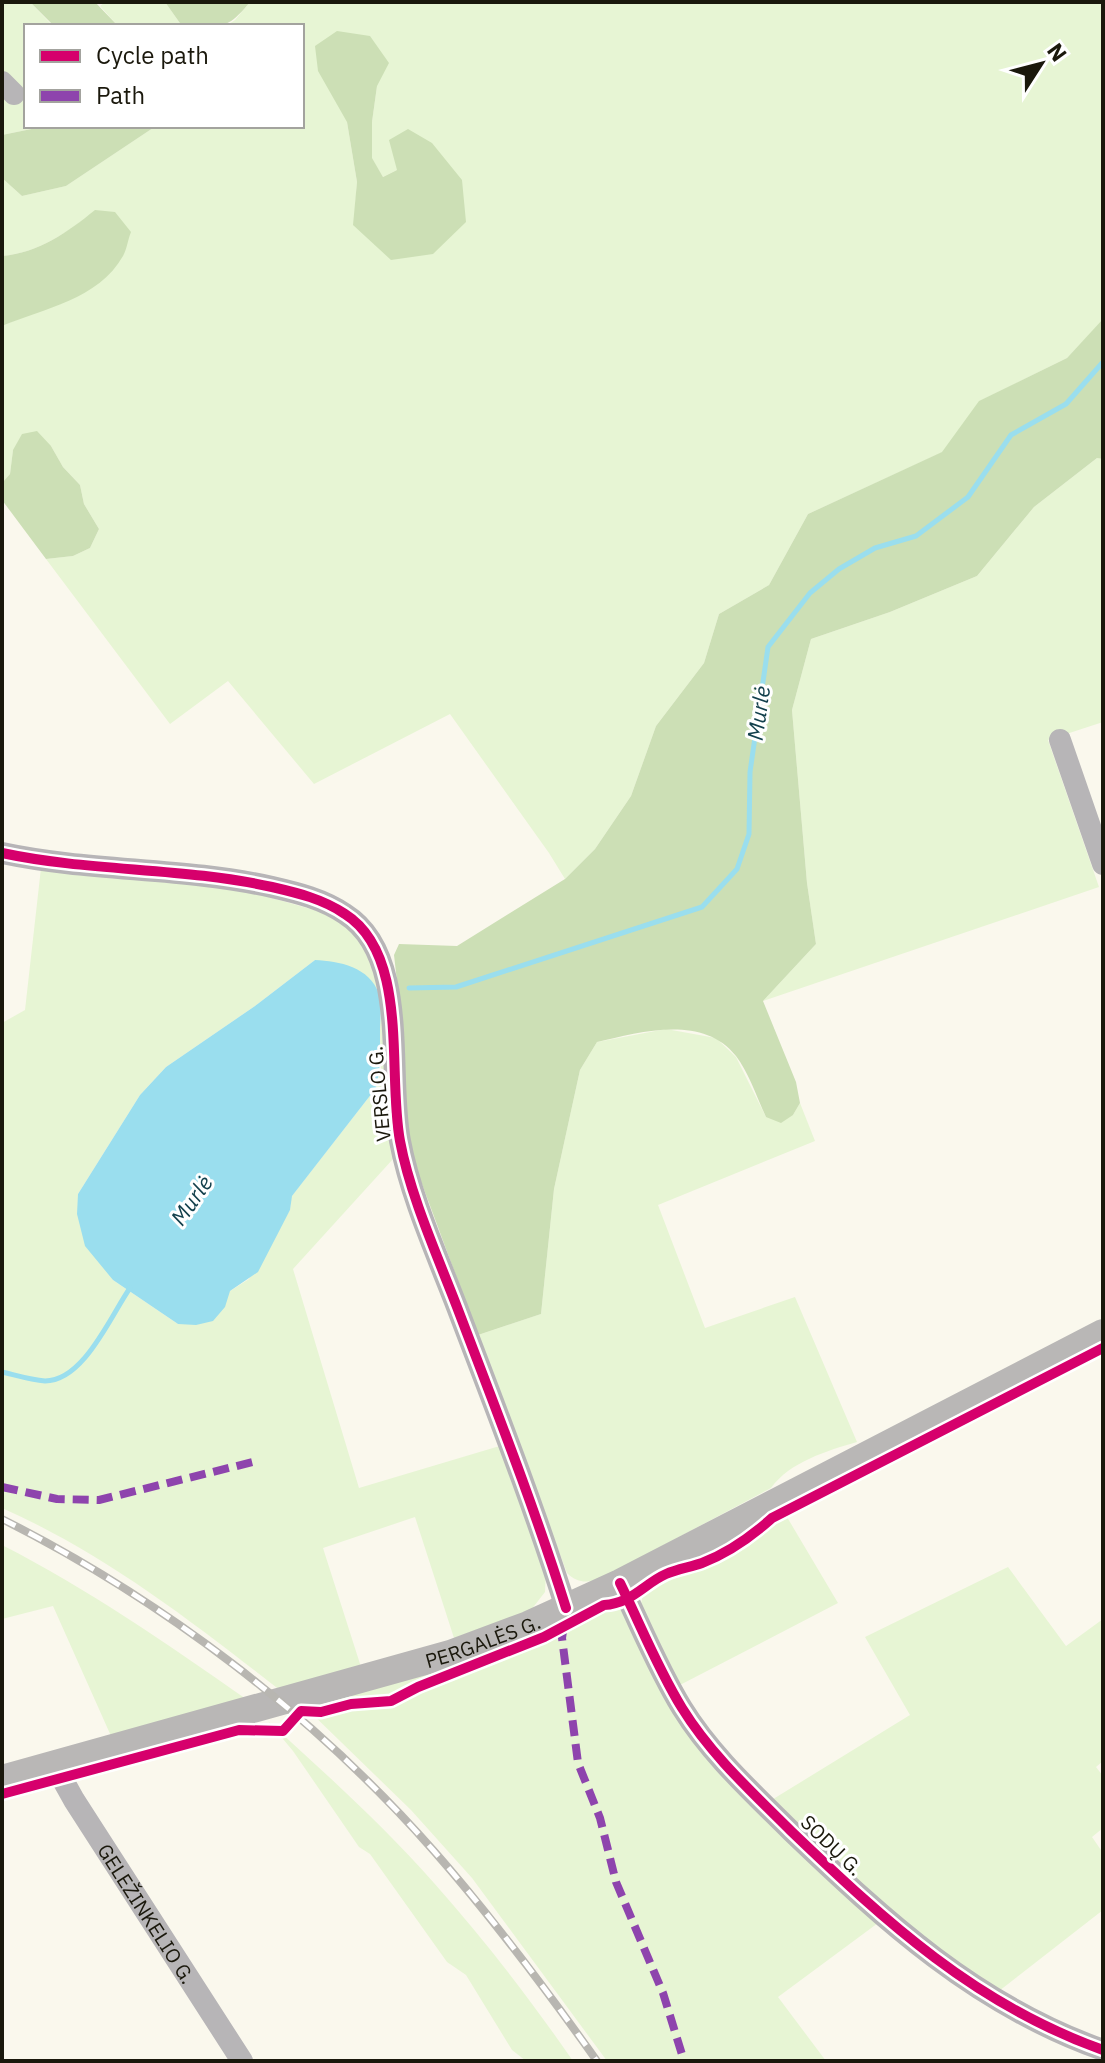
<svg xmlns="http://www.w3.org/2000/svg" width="1105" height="2063" font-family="'IBM Plex Sans',sans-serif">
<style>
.green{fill:#e7f5d4;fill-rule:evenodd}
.forest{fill:#ccdfb5}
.water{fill:#9adeee}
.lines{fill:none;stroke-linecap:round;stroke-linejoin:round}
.stream{stroke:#9adeee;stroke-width:5}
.minor{stroke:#b7b5b7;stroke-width:22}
.major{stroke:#b9b7b6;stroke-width:28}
.rail-casing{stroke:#b8b6b1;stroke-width:8}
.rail{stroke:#fff;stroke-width:5;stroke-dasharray:15;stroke-linecap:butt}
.quiet{stroke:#8e44ad;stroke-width:8;stroke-dasharray:16 8;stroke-linecap:butt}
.cycleway-casing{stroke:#fff;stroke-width:15}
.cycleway{stroke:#d6006c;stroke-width:10}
.labels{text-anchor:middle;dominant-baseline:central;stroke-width:6;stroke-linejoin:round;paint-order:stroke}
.street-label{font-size:20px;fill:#1a180c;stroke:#fff}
.water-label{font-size:22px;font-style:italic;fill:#13404c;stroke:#fff}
</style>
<rect width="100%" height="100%" fill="#faf8ed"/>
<path class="green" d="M2,2H30L53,26H26V126H46L2,135V102L17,87L2,70Z
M105,2H165L182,26H118L100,6Z
M250,2H1103L1102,321L1067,358L980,401L943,452L808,514L769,585L719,614L704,663L656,726L631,796L595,849L565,879L549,853L450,714L314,784L228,681L170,724L46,559L73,556L90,548L99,529L84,504L80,485L63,467L51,446L13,450L10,474L2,483V326L18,319L95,211C68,232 38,253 2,256V178L22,196L66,186L156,126H302V26H226L235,20ZM377,86L372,122V159L383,177L397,170L354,225L357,182L347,122Z
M1097,458L1103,459V722L1048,740L1099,887L763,1001L816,944L807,883L792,710L811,639L890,612L977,576L1034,507Z
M41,868L234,887L321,912L349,927L378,964L393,1159L293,1269L359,1488L503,1445L546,1571L545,1592L531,1610L454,1638L415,1517L323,1548L361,1667L281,1691C194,1623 104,1553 2,1508V1023L25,1010ZM315,960L379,993L381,1069L376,1088L291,1197L290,1210L249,1279L178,1324L113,1280L78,1194L140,1095L166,1067L255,1006Z
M666,1029L716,1038L736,1057L766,1117L793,1115L800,1103L815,1141L658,1205L705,1328L795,1297L857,1442C826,1451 790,1462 771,1488L602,1578C589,1583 578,1584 567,1573L478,1335L541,1314L554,1189L580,1070L597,1042Z
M784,1512L838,1603L678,1686L641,1604L644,1590L663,1575Z
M2,1545C88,1589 166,1643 246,1699L111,1736L53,1606L2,1619Z
M1008,1567L1066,1646L1103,1619V1761L1096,1767L1103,1776V1828L1092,1837L1103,1853V1910L999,1991L917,1937L770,1801L910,1715L865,1637Z
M604,1605H612L624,1612L666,1695L878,1923L778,1997L826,2061H607L472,1878L411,1810L305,1707Z
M268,1721C325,1773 383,1825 434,1883C484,1939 530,1999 573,2061H526L512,2050L466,1975L447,1962L370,1854L359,1847L293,1751Z"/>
<path class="forest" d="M30,2H95L118,26H54Z
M165,2H250C225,33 219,26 182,26Z
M337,31L370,36L389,63L377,86L372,122V158L383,177L397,170L389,140L408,129L432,143L462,180L466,222L433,254L391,260L353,225L357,182L347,122L318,71L315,46Z
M46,126H156L66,186L22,196L2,178V135Z
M95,210L115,212L131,232C128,239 127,249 123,256C98,300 44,308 2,326V256C38,253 68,232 95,210Z
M1103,319V459L1097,458L1034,507L977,576L890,612L811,639L792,710L807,883L816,944L763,1001L796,1082L800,1103L793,1115L781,1123L766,1117C757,1098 749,1073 736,1056C703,1014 640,1032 597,1042L580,1070L554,1189L541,1314L478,1335L419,1176L404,1121L402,1025L394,955L399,944L457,946L565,879L595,849L631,796L656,726L704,663L719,614L769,585L808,514L942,452L979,401L1067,358Z
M37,431L51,446L63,467L80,485L84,504L99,529L90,548L73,556L46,559L2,500V483L10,474L13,450L22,434Z"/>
<path class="water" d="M315,960C339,961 370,967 379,994C382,1004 380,1020 380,1032C380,1052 381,1069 376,1088L292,1196L290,1210L258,1272L230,1291L225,1307L213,1321L196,1325L178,1324L113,1280L85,1246L77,1214L78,1194L140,1095L166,1067L255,1006Z"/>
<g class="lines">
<path class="stream" d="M409,988L456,987L702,907L737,869L749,834L750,772L768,647L810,593L839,569L875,548L916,536L968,497L1011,435L1066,404L1103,362
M2,1372C15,1375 31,1380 45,1381C84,1381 111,1315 130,1288"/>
<g class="minor">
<path d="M2,82L14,94"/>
<path d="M1060,740L1103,864"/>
<path d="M2,853C91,872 183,867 272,887C298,893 323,899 345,914C410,955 387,1073 400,1141C410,1195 437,1255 457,1307C495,1407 534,1506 566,1608"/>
<path d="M620,1583C640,1624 658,1669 682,1708C711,1755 753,1793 791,1831C886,1922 976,2005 1103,2050"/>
<path id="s1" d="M54,1764L74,1800L242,2061"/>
</g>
<path class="major" id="s2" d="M2,1779L450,1654L528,1625L620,1583L1103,1333"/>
<g class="rail-casing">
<path id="rail" d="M2,1519C163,1600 314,1715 433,1850C492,1917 545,1988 597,2061"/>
</g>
<use href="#rail" class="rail"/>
<path class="quiet" d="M2,1487L57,1499L99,1500L253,1462
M564,1625L562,1638L578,1763L600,1818L616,1882L663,1993L684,2061"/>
<g class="cycleway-casing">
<path id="cycleway" d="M2,853C91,872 183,867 272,887C298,893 323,899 345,914C410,955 387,1073 400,1141C410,1195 437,1255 457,1307C495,1407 534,1506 566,1608
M620,1583C640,1624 658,1669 682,1708C711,1755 753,1793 791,1831C886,1922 976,2005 1103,2050
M2,1794L239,1730L283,1731L301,1711L321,1712L351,1704L391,1701L418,1687L544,1637L604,1605C631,1604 645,1583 666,1574C677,1569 691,1567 702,1563C728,1553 752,1536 772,1518L1103,1348"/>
</g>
<use href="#cycleway" class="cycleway"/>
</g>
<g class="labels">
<g class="street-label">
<text transform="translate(379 1094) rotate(-95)">VERSLO G.</text>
<text stroke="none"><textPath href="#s2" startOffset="500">PERGALĖS G.</textPath></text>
<text transform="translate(832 1845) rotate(44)">SODŲ G.</text>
<text stroke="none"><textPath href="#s1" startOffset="176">GELEŽINKELIO G.</textPath></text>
</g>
<g class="water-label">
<text transform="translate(758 713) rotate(-82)">Murlė</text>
<text transform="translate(191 1200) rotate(-55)">Murlė</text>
</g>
</g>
<rect width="1105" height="2063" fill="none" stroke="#1a180c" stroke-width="8"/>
<rect x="24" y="24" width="280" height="104" fill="#ffffff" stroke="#a3a39e" stroke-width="2"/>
<rect x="40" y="50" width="40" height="12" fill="#d6006c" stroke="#a3a39e" stroke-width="2"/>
<text x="96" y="64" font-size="24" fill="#1a180c">Cycle path</text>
<rect x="40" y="90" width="40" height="12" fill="#8e44ad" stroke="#a3a39e" stroke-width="2"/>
<text x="96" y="104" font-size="24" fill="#1a180c">Path</text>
<g transform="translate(1041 64) rotate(54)" stroke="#ffffff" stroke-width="6" paint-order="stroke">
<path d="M0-6L14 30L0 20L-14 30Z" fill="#1a180c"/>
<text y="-12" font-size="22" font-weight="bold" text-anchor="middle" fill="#1a180c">N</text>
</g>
</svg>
